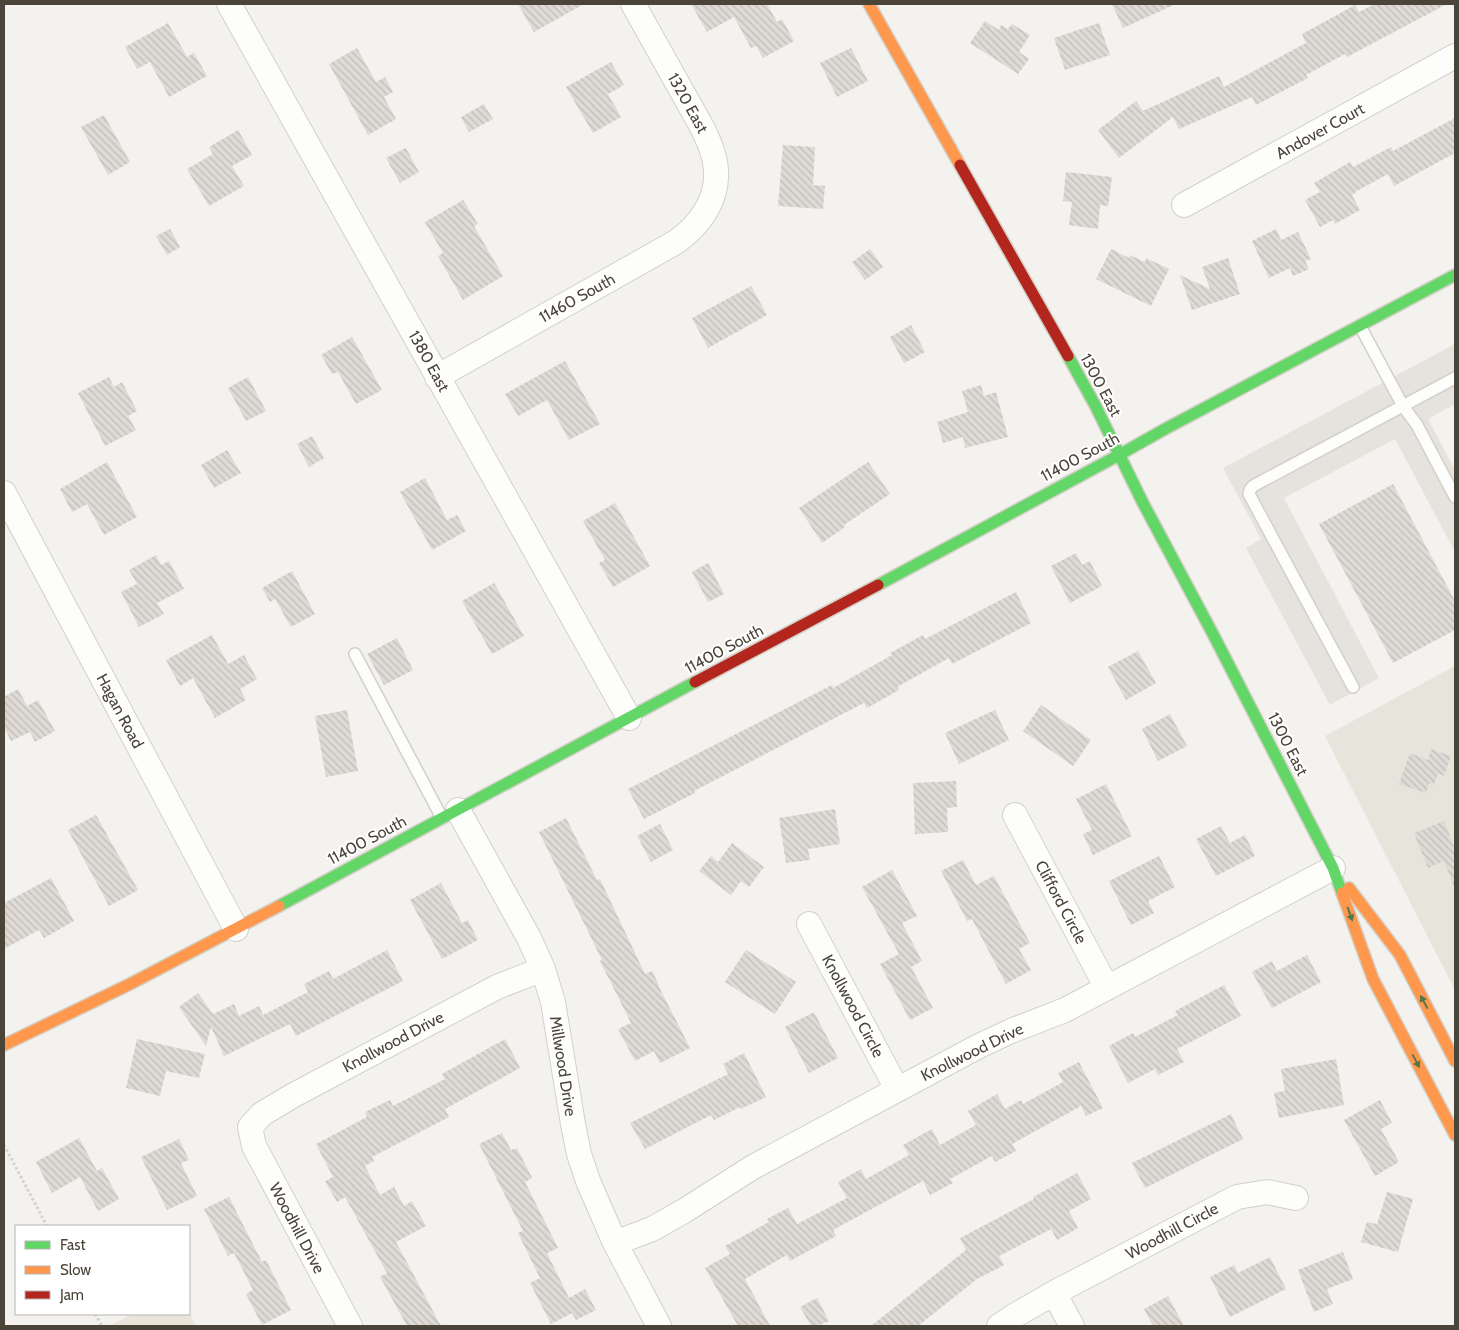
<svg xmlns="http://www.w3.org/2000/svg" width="1459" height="1330" font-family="Cabin,sans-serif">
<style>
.residential{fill:#e7e4dc}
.education{fill:#eae5da}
.parking{fill:#e6e3df}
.building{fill:url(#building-back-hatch)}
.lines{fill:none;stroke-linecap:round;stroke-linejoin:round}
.lane-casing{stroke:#d2d0cb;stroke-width:14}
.street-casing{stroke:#d2d0cb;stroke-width:26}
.fast-casing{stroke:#d3cfc5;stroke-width:14}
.slow-casing{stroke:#d3cfc5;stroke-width:14}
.jam-casing{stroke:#d3cfc5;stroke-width:14}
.path{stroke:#d3d2cc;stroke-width:3;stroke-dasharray:2.5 2.5;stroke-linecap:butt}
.lane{stroke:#fdfdfc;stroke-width:11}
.street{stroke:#fdfdfc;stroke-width:24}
.fast{stroke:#63d668;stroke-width:11}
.slow{stroke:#ff974d;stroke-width:11}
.jam{stroke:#b3261e;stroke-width:11}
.oneway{fill:#537749}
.labels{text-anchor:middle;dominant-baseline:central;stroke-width:4;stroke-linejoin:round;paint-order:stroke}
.street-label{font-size:16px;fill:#4b4439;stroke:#fff}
</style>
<defs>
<pattern id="building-back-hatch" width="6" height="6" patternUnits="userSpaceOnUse" patternTransform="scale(1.25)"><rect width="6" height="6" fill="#dedbd6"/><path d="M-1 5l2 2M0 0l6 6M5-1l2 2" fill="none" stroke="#c0bdb8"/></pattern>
</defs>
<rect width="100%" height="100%" fill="#f4f2ee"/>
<path class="residential" d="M1455,666V990L1325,736Z"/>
<path class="education" d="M189,1312L196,1326H109L132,1314H189Z"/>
<path class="parking" d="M1455,344V404L1428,419L1455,470V552L1395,439L1284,498L1379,678L1330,705L1246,548L1261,539L1223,468Z"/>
<path class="building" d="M518,4H584L534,32Z
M691,4H767L777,22L782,19L794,41L763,58L756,46L751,48L734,17L707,32Z
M1112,4H1176L1123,28Z
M1375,4H1447L1347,57L1345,54L1306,75L1308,78L1256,105L1252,97L1179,129L1173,117L1119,158L1098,130L1136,101L1143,111L1219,76L1224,87L1306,43L1302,34L1355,5L1359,12Z
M985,21L999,30L1001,25L1008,29L1012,24L1030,35L1019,52L1029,59L1018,74L970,43Z
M168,23L187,57L194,53L207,76L169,97L150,62L137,69L125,47Z
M1099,23L1110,55L1065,70L1054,38Z
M357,48L376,82L385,77L393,92L384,97L396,119L368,135L329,64Z
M851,48L868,81L837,97L820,63Z
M611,62L624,85L608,94L621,117L593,133L566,87Z
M484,104L493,119L469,132L461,117Z
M104,115L130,162L108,175L81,127Z
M1455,118V153L1394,186L1388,174L1355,192L1356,193L1352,195L1360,210L1335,224L1333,220L1320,227L1305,200L1320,192L1314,183L1350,162L1353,167L1391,147L1393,151Z
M238,130L252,155L232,166L244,186L209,206L187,169L213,154L209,147Z
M783,145L815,147L813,185L825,186L823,209L778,206Z
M406,148L419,172L400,183L386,158Z
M1066,172L1112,177L1108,206L1100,205L1098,229L1069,225L1072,202L1063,201Z
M463,200L478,224L474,226L503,276L463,300L438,256L443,253L425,222Z
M170,229L180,247L167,255L156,236Z
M1276,229L1281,240L1298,232L1311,259L1305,261L1309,269L1293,276L1290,268L1269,278L1252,241Z
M870,249L883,267L865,280L852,262Z
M1111,249L1129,258L1130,255L1145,262L1146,258L1169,269L1151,306L1096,279Z
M1228,258L1240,294L1192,310L1180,275L1210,289L1202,267Z
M751,286L767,315L708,348L692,318Z
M911,325L925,352L904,363L890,337Z
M352,337L382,390L356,404L338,372L332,374L321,355Z
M565,361L600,424L569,440L547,400L518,416L505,394Z
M109,377L114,387L122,382L137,411L128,416L136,430L105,446L78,393Z
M248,377L266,411L246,421L228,388Z
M981,385L984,396L996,392L1008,437L965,448L963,437L943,443L937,422L968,412L962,391Z
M312,436L324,458L309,467L297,444Z
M227,450L241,473L214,488L201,465Z
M107,462L137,517L104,535L87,504L72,512L60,489Z
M868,462L890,494L844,525L845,527L822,543L799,508Z
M425,478L447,520L457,515L466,531L432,550L400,492Z
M1393,484L1455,601V630L1393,663L1319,524Z
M615,503L650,566L613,587L599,563L605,560L583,521Z
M1076,553L1082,565L1090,561L1102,586L1070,603L1051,566Z
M156,555L161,565L169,561L184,589L157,603L164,614L139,627L121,592L137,584L129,570Z
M708,563L724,594L708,602L692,572Z
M292,571L315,614L291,627L275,599L270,602L262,588Z
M494,583L524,636L492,654L462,601Z
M1016,592L1031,623L952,664L949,658L897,687L899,690L867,708L864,703L694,791L695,793L644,819L628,789L832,685L833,688L892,655L890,653L923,635L925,639Z
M212,635L228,664L244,655L257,679L240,689L246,700L215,718L193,678L180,686L166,660Z
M397,638L413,670L384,685L367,654Z
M1138,651L1156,683L1126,700L1108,667Z
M18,689L27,706L38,700L55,731L35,742L30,732L11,741L4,727V697Z
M1041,705L1091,740L1073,766L1023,731Z
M347,710L358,771L326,777L315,716Z
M995,710L1009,740L959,764L945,733Z
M1170,714L1187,746L1158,761L1142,729Z
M1431,749L1451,756L1444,776L1438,773L1434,785L1429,783L1426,793L1399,784L1410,753L1428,760Z
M956,781L957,807L947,808L948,832L915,834L913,783Z
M1106,784L1132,836L1093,855L1083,834L1092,830L1076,799Z
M835,809L840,844L808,849L810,860L786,863L779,818Z
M96,815L138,890L109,906L68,830Z
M566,818L597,880L600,879L645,974L652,971L659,985H658L690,1048L660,1063L654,1051L635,1061L618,1029L631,1023L600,961L602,960L539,832Z
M1444,821L1455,849V889L1444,861L1428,868L1414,833Z
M660,824L673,850L651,862L637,836Z
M1221,826L1230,843L1245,835L1255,856L1216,876L1196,839Z
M732,843L764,867L749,887L741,881L731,895L699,871L711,856L718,862Z
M1159,856L1175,887L1148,901L1154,913L1131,925L1109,881Z
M963,860L976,885L994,876L1030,943L1019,949L1031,970L1006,984L972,919L967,921L941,871Z
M892,870L917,916L902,923L922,961L911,967L933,1008L910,1020L880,964L899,954L862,887Z
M51,878L74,921L44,938L39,930L4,949V903Z
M441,883L462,923L468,920L478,940L442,959L410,900Z
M387,950L403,981L296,1036L290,1024L224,1056L211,1027L206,1046L179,1007L198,993L213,1014L234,1004L239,1016L259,1006L263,1015L308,992L304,984L329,971L333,979Z
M746,950L796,982L775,1014L725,982Z
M1307,955L1321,982L1272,1008L1252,972L1272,961L1277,971Z
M1224,985L1241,1016L1177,1049L1184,1062L1158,1075L1155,1069L1128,1083L1109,1046L1133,1033L1135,1037L1178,1015L1175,1011Z
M814,1012L838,1058L809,1073L785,1027Z
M137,1039L205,1054L199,1078L166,1071L160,1096L126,1088Z
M505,1039L520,1068L445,1109L449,1117L372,1157L374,1161L365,1166L380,1195L394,1187L404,1206L412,1201L426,1226L396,1242L441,1326H407L380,1277L387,1273L345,1197L337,1202L325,1181L333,1177L316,1144L367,1117L365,1112L390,1100L393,1106L445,1079L442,1074Z
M744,1053L766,1097L741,1109L740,1107L714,1120L711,1115L645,1149L630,1123L728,1074L723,1064Z
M1336,1059L1344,1105L1279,1118L1274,1093L1285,1091L1281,1069Z
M1079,1062L1103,1108L1086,1116L1081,1106L1012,1144L1016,1151L995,1162L992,1156L950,1179L953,1183L930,1195L923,1181L833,1230L836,1236L790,1261L787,1255L745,1279L770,1326H738L705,1268L730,1254L725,1246L769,1222L767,1219L788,1208L797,1224L847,1198L838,1182L861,1169L866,1179L909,1155L903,1145L932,1129L940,1145L976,1125L968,1111L997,1094L1005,1109L1021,1100L1023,1104L1063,1082L1058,1073Z
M1380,1100L1392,1123L1381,1129L1399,1162L1375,1176L1344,1120Z
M1231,1114L1243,1139L1145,1188L1132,1163Z
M502,1133L511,1150L517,1148L532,1178L525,1182L558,1248L547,1253L569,1298L585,1289L596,1310L576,1320L572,1313L551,1324L530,1283L540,1278L518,1233L523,1231L479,1144Z
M79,1138L97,1171L102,1168L119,1199L98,1211L80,1177L52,1193L36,1162Z
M179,1139L189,1160L181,1163L197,1196L167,1210L141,1157Z
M1077,1173L1091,1199L1069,1211L1078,1228L1057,1240L1051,1229L999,1256L1004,1265L977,1279L918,1326H871L966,1250L960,1238L1034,1199L1033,1197Z
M1387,1192L1413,1199L1398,1252L1361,1242L1367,1222L1377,1224Z
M229,1197L262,1262L266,1260L291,1310L262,1325L246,1294L253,1290L234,1253L228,1256L204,1209Z
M1343,1252L1353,1279L1327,1289L1333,1304L1314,1312L1298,1270Z
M1270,1257L1286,1289L1230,1317L1210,1277L1234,1265L1238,1273Z
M1168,1296L1184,1326H1153L1144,1309Z
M817,1298L829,1321L818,1326H811L800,1307Z"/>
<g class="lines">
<g class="lane-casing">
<path id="lane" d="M1360,326L1403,406L1417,425L1455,497
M355,654L442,818
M1353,687L1249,494L1250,490L1253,486L1455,378"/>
</g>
<g class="street-casing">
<path id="street" d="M229,4L629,718
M1184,205L1455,56
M437,377L676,242C700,225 718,200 716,170C715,155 709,142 703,129L633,4
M4,493L236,929
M458,810L529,938L543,969L553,1002L573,1124L579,1154L588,1181L615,1243L659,1326
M1015,815L1107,988
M809,924L897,1089
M615,1243L652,1229L684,1211L753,1167L979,1046L1011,1031L1065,1010L1333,868
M1054,1293L1072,1326
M350,1326L254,1146L250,1127L262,1114L292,1096L497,987L543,969
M999,1326L1014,1316L1054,1293L1237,1197L1267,1192L1296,1198"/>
</g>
<g class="fast-casing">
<path id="fast" d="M1068,356L1095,405L1143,503L1214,636L1333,868L1342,893
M1119,455L1165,429L1455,275
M878,585L1119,455
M279,906L695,682"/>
</g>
<g class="slow-casing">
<path id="slow" d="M869,4L960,165
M1349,888L1400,955L1455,1061
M1342,893L1373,979L1455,1135
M4,1045L130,984L279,906"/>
</g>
<g class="jam-casing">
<path id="jam" d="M960,165L1068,356
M695,682L878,585"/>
</g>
<path class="path" d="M4,1145L47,1226
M95,1314L102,1326"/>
<use href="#lane" class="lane"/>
<use href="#street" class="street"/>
<use href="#fast" class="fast"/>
<use href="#slow" class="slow"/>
<use href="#jam" class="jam"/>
</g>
<defs><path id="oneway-solid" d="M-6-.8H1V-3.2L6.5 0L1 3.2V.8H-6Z" transform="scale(1.25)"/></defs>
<g class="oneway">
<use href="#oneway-solid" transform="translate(1350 914) rotate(70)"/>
<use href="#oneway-solid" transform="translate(1424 1002) rotate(-118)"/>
<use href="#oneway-solid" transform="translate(1416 1061) rotate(62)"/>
</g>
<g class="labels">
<g class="street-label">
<text transform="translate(688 103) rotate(61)">1320 East</text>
<text transform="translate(1320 131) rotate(-29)">Andover Court</text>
<text transform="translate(577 298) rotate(-29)">11460 South</text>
<text transform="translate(429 361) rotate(61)">1380 East</text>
<text transform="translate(1101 385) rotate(62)">1300 East</text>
<text transform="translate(1080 457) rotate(-28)">11400 South</text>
<text transform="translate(724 649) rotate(-28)">11400 South</text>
<text transform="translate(120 711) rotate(62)">Hagan Road</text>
<text transform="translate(1288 744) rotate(63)">1300 East</text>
<text transform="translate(367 840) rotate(-28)">11400 South</text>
<text transform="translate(1061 902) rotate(62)">Clifford Circle</text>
<text transform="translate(853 1006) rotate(62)">Knollwood Circle</text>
<text transform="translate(393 1042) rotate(-28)">Knollwood Drive</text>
<text transform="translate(972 1052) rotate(-26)">Knollwood Drive</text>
<text transform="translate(563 1066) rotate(81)">Millwood Drive</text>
<text transform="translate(297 1228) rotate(62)">Woodhill Drive</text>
<text transform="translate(1172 1231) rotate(-28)">Woodhill Circle</text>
</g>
</g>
<rect width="1459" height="1330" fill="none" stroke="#4b4439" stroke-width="10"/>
<rect x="15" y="1225" width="175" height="90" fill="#ffffff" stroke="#b7b4b0"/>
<rect x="25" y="1241" width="25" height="8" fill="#63d668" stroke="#b7b4b0"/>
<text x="60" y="1250" font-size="15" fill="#4b4439">Fast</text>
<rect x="25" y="1266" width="25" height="8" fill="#ff974d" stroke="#b7b4b0"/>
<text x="60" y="1275" font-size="15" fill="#4b4439">Slow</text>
<rect x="25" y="1291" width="25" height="8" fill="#b3261e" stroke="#b7b4b0"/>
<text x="60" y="1300" font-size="15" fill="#4b4439">Jam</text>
</svg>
